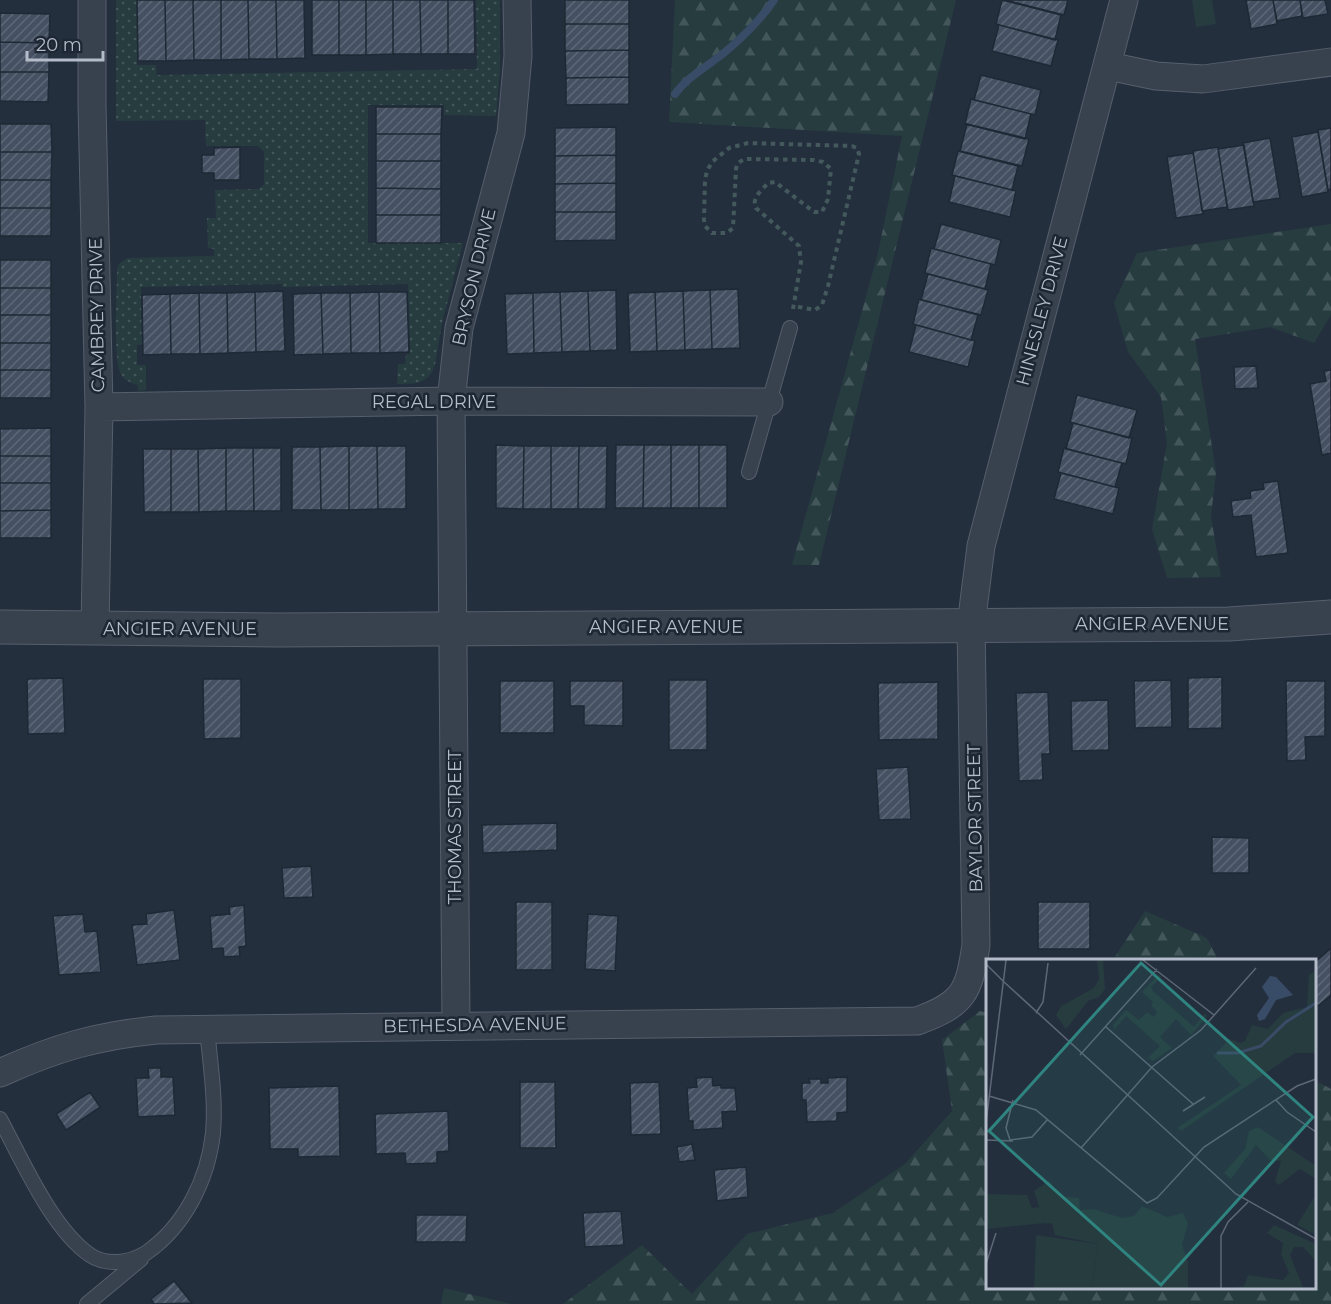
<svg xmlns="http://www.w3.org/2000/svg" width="1331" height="1304" font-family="Montserrat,sans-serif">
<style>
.grass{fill:url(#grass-dots)}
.forest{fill:url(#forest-firs)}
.garden{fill:#263c3f}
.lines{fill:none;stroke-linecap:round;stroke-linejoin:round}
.stream{stroke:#394c67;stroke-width:8}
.building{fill:url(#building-hatch);stroke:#1f2835;stroke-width:1.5}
.service-casing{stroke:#565f6c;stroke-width:16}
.minor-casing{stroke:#565f6c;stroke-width:29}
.tertiary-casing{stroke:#565f6c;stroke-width:35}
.path{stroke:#44595c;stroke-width:4;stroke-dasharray:4.5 4.5;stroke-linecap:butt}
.service{stroke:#38414e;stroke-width:14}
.minor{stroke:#38414e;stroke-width:27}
.tertiary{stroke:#38414e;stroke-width:33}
.labels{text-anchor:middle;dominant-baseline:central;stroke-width:5;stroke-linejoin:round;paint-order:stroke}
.street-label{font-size:18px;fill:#b4bcc9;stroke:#1d2633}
.inset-river{fill:none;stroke:#394c67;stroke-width:3}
.inset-road{fill:none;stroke:#5e6776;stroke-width:1.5}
.view{fill:#308480;fill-opacity:0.15;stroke:#308480;stroke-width:3}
.inset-edge{fill:none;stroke:#b4bcc9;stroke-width:3}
</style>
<defs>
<pattern id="grass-dots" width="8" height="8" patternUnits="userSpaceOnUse" patternTransform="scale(1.5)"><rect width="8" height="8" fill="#263c3f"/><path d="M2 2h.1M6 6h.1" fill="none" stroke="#435659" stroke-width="1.8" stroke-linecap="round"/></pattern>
<pattern id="forest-firs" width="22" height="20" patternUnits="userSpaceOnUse" patternTransform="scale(1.5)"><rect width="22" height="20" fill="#263c3f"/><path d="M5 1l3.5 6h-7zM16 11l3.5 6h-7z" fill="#435659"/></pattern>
<pattern id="building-hatch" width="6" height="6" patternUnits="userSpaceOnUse" patternTransform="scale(1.5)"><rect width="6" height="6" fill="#455162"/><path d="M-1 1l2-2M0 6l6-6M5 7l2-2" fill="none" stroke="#5d6877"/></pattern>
</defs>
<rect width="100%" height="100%" fill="#242f3e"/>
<path class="grass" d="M116,0H137V65H156L157,75L477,69L476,0H500V70L496,116L444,115V105H368V243H463L442,323L435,365C429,384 415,384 397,384L398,364H405L406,354H410L408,284L282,287V284L141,287L142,344L137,345V365H146V390L138,391V385C130,383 123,380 120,372C113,356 117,290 117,269L119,264L127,258L214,256V249L208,248L207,218H216L215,190L259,189L264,184V152L258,146H206L205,120L116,121Z"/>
<path class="forest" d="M675,0H956L819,565H792L878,253L902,136L669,122Z
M1331,224V315L1314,343L1270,327L1195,339L1216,472L1211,516L1221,577L1167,578L1152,529L1167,443L1161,397L1128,352L1114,303L1137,253Z
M1145,911L1207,938L1218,960H1113Z
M980,1011L988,1013V1288H1314L1315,1080L1331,1089V1304H563L642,1245L692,1294L747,1234L833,1213L905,1164L952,1111L942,1040Z
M444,1288L511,1304H441Z"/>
<path class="garden" d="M1192,0H1212L1216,24L1196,27Z"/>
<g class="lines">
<path class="stream" d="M675,94C688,76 708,66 725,52C743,37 761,19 774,0"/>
</g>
<path class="building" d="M137,0H165L166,61H138Z
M165,0H193L194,60L166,61Z
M193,0H221V60H194Z
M221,0H248L249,59L221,60Z
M248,0H276L277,59H249Z
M276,0H304L305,58L277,59Z
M312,0H339V55H312Z
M339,0H366V55H339Z
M366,0H393V54L366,55Z
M393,0H420L421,54H393Z
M420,0H448V54H421Z
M448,0H474L475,54H448Z
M565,0H629V24H565Z
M1002,0L1061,15L1055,40L996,24Z
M1005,0H1068L1064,15Z
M1246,0H1273L1277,24L1251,29Z
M1273,0H1300L1302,16L1277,21Z
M1300,0H1325L1328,14L1303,18Z
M0,13L50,14L49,43L0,42Z
M565,24H629V50L565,51Z
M999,25L1058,40L1051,66L992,51Z
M0,42L49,43V72H0Z
M629,50V77L566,78L565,51Z
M0,72H49L48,102L0,101Z
M981,75L1041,90L1035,115L974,100Z
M629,77V104L566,105V78Z
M971,99L1031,114L1025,139L965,124Z
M376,107H442L441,134H376Z
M0,124H51L52,152H0Z
M967,124L1029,139L1022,166L960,151Z
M616,127V155L555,156V128Z
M1331,128V189L1328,190L1318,130Z
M1318,132L1328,192L1302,197L1292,137Z
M376,134H441V161H376Z
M1270,138L1280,198L1253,202L1243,143Z
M1244,145L1254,206L1228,210L1218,149Z
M240,147V180H214V173H202V155H214V148Z
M1218,147L1227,207L1202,211L1193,151Z
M958,151L1018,166L1012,190L952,175Z
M0,152H52L51,180H0Z
M1193,153L1203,214L1176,218L1167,157Z
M616,155V183L555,184V156Z
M376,161H441V189L376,188Z
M955,176L1016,191L1010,217L949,202Z
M0,180H51V208H0Z
M616,183V212H555V184Z
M376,188L441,189V215H376Z
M0,208H51V236H0Z
M555,212H616V240L555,241Z
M376,215H441V243H376Z
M941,224L1001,240L995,265L934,249Z
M931,248L991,264L985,289L925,273Z
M0,260H51V288H0Z
M928,274L988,290L981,315L921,300Z
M0,288H51V315H0Z
M738,289L740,348L712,349L710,290Z
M616,290L617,350L590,351L588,291Z
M710,290L712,349L685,350L683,291Z
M283,291L285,351L256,352L255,292Z
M588,291L590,351L562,352L560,292Z
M683,291L685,350L657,351L655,292Z
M255,292L256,352L228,353L227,293Z
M379,292H407L409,352L380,353Z
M379,292L380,353H351L350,293Z
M560,292L562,352L534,353L533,293Z
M655,292L657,351L630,352L628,293Z
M199,293H227L228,353L200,354Z
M199,293L200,354H171L170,294Z
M321,293H350L351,353L323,354Z
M321,293L323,354L294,355L293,294Z
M533,293L534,353L507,354L505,294Z
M170,294L171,354L143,355L142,295Z
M919,299L978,315L971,340L913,324Z
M0,315H51V343H0Z
M916,325L975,341L968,367L909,352Z
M0,343H51V370H0Z
M1256,366L1258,388L1235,389L1234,367Z
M0,370H51V398H0Z
M1331,370V453L1322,455L1310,384L1326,381L1324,371Z
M1077,395L1137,410L1129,438L1070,422Z
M1073,423L1132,438L1126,464L1066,449Z
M51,428V456H0V429Z
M496,445L524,446L523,509L496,508Z
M616,445H644L643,508H615Z
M644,445H671V508H643Z
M671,445H699V508H671Z
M699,445H727V508H699Z
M349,446H377L378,509L349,510Z
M349,446V510H321L320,447Z
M377,446H406V509H378Z
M524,446H551V509H523Z
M551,446H579L578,509H551Z
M579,446H607L606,509H578Z
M292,447H320L321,510H292Z
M226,448H253L254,511H226Z
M226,448V511L199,512L198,449Z
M253,448H281V511H254Z
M1064,448L1122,463L1115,487L1058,472Z
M143,449H171V512H144Z
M171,449H198L199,512H171Z
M0,456H51V483H0Z
M1061,473L1119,488L1113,514L1054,499Z
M1278,481L1288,553L1256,557L1251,515L1233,517L1231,501L1251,498L1250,491L1264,489L1263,483Z
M0,483H51V510L0,511Z
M51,510V538H0V511Z
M1222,677V728L1188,729V678Z
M63,678L65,733L28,734L27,679Z
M203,679H241V738L204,739Z
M669,680H707V750H669Z
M1171,680L1172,727L1135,728L1134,681Z
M500,681H554V733H500Z
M570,681H623V726L584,725V706H570Z
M1286,681H1325V736L1305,737L1306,760L1287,761Z
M938,682V739L879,740L878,683Z
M1048,692L1050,754H1042L1043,780L1019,781L1016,693Z
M1108,700L1109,750L1072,751L1071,701Z
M908,767L911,819L879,820L876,769Z
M557,823V850L483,853L482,825Z
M1212,837L1249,838V873H1212Z
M311,866L313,897L284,898L282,868Z
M516,902H552V970H516Z
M1038,902H1090V949H1038Z
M244,905L246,946L239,947L240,956L224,957L223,948L212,949L210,916L230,914L229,907Z
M174,910L180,960L137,965L132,925L147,924L146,914Z
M83,914L85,932L97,931L101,972L59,975L53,916Z
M588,914L618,916L615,971L585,969Z
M1331,948V995L1318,1006L1314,1002V963Z
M148,1068H161V1077H173L175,1115L138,1117L136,1078H149Z
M712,1077L713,1086L721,1085V1088H735L737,1111L722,1112L723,1128L693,1130V1121H689L687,1088L697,1087L696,1078Z
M847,1077V1112L837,1113V1121L807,1122L806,1100H802V1083H810L809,1079H821V1083H828V1078Z
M520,1082H555L556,1148H520Z
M659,1082L661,1134L631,1135L630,1083Z
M339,1086L340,1156L298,1157V1149H270L269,1088Z
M90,1092L100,1107L66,1130L56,1114Z
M448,1111L449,1151L437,1152V1163L406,1164L405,1153L376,1154L375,1114Z
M692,1144L695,1160L679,1162L677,1147Z
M746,1167L748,1197L717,1201L714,1170Z
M621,1211L624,1245L585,1247L583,1213Z
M416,1215H467L466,1242H416Z
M174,1281L192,1303L154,1304L151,1299Z"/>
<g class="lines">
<g class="service-casing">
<path id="service" d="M749,472L790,328
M0,1119C22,1160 52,1229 90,1255C106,1266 130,1263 146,1253C185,1226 208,1179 213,1133C216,1099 210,1062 207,1028
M87,1304L141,1259"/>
</g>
<g class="minor-casing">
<path id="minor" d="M92,0V105L99,407L95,629
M1108,66L1156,76L1203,79L1331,62
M99,407L451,401L769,402
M456,1026L451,401L459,328L511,133L518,56L517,0
M0,1073C55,1048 96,1036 156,1030L917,1021C964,1004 969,992 976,945L971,625L981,546L1124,0"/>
</g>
<g class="tertiary-casing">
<path id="tertiary" d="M0,627L279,630L1229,624L1331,617"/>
</g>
<path class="path" d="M793,309L801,262L799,246L756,208C751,198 762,190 768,183L775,182L814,212H822L828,199L831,169L823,162L814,160L744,159L737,164L736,169L733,228L727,233H712L705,226L704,220L705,180L707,171L712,162L729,148L748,143L852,146L857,148L859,154L828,286L822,305L815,310L794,306"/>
<use href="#service" class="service"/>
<use href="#minor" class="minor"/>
<use href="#tertiary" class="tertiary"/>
</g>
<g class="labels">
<g class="street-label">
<text transform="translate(474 277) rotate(-77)">BRYSON DRIVE</text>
<text transform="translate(1042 311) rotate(-75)">HINESLEY DRIVE</text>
<text transform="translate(97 315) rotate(-91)">CAMBREY DRIVE</text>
<text x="434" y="402">REGAL DRIVE</text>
<text x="1152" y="624">ANGIER AVENUE</text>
<text x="666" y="627">ANGIER AVENUE</text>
<text x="180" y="629">ANGIER AVENUE</text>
<text transform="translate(975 818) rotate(-91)">BAYLOR STREET</text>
<text transform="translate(455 827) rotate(-90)">THOMAS STREET</text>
<text transform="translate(475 1025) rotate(-1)">BETHESDA AVENUE</text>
</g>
</g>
<g transform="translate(986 959)">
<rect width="330" height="330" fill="#242f3e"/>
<path d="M172,16L176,17L165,28L167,32L208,68L219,54L221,57L205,76L190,60L174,78L186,89L167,102L162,99L174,87L140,57L128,71L127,66L140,51L153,61L161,53L168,58L171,53L165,46L167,43L156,33Z" fill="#263c3f"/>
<path d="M111,1H117L119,30L113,38L102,42L80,70L70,56L75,47L108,29L113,20ZM330,11V94H309L195,172L191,169L255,126L227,97L244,80L254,84L259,82L266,66L282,70L297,54L321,48L323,16ZM272,168L330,207V220L314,210L293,226L289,223L295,202L284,201L270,186L245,220L238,214L259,190L263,172ZM63,221L73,237L93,239L94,251L108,250L136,259L148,257L156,247L181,258L197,254L202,265L196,286L202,303V329H106L112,285L69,276L66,264L59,265L48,232ZM330,235V276L311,266ZM288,266L330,285V302L317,288H308L304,296L317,328L330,329H247L258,327L262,316L297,321L303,314L295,295L297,284L281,274Z" fill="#263c3f"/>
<path d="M0,235L41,236L46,249L54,248L59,264L0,270Z" fill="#263c3f"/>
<path d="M50,276L112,285L106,329H48Z" fill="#263c3f"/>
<path d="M62,280L104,287L97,329H54Z" fill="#263c3f"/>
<path d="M284,17L290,18L307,36L290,41L279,60L273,62L271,56L283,39L276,28Z" fill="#394c67"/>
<path class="inset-river" d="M231,94H252L275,87L300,63L330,44"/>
<path class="inset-road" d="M157,1L228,56M0,5L17,22M17,22L250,235L330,280M50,54L57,43L62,4M120,68L207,145M94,96L171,10M3,137L50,151L161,244L171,239L218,188L311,127L330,120M27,141L20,169L24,181L46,178L62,160M290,141L301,153L330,173M197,152L219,138M0,164L20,1M0,181L27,182M95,189L166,108L215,71L270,9M0,305L10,274M235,329V277L242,263L262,243"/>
<path class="view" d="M155,4L327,158L175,326L3,172Z"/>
<rect width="330" height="330" class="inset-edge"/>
</g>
<path d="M27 51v9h76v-9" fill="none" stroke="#b4bcc9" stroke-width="3"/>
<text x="36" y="51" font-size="18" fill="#b4bcc9" stroke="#1d2633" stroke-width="4.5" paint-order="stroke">20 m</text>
</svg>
